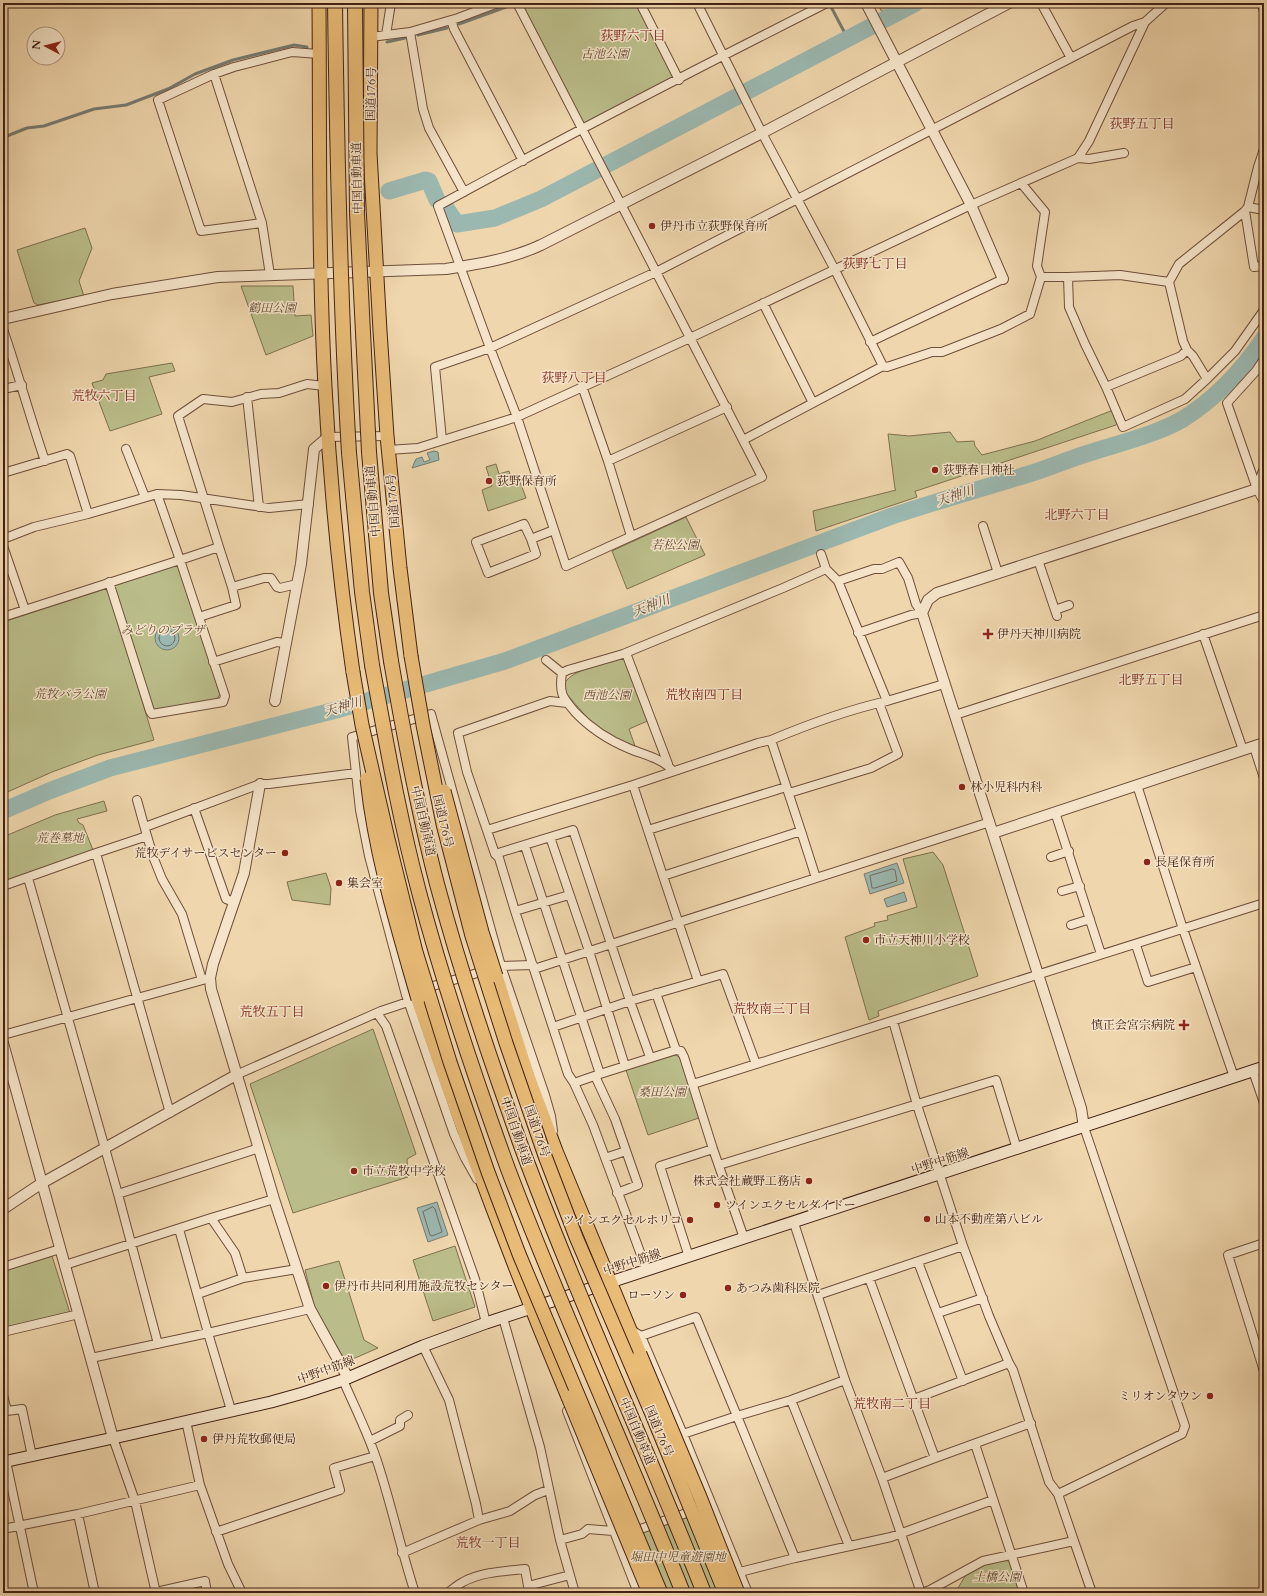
<svg xmlns="http://www.w3.org/2000/svg" width="1267" height="1596" font-family="Cardo,'Noto Serif JP',serif">
<style>
.green{fill:#babd89;stroke:#7f6f4f}
.water{fill:#9bb8b0;stroke:#787c72}
.lines{fill:none;stroke-linecap:round;stroke-linejoin:round}
.shore{stroke:#706c62;stroke-width:1}
.stream{stroke:#787c72;stroke-width:3}
.river{stroke:#9bb8b0;stroke-width:17}
.minor-casing{stroke:#6f4e3b;stroke-width:10}
.tertiary-casing{stroke:#6f4e3b;stroke-width:12}
.secondary-casing{stroke:#442115;stroke-width:13}
.trunk-casing{stroke:#442115;stroke-width:15}
.motorway-casing{stroke:#442115;stroke-width:16}
.minor{stroke:#f5e4c9;stroke-width:8}
.tertiary{stroke:#f5e4c9;stroke-width:10}
.secondary{stroke:#f5e4c9;stroke-width:11}
.trunk{stroke:#e8bb76;stroke-width:13}
.motorway{stroke:#e8bb76;stroke-width:14}
.trunk-bridge-casing{stroke:#442115;stroke-width:15;stroke-linecap:butt}
.motorway-bridge-casing{stroke:#442115;stroke-width:16;stroke-linecap:butt}
.trunk-bridge{stroke:#e8bb76;stroke-width:13}
.motorway-bridge{stroke:#e8bb76;stroke-width:14}
.poi-dot{fill:#8f2418;stroke:#f5e4c9;stroke-width:1.5}
.labels{text-anchor:middle;dominant-baseline:central;stroke-width:3;stroke-linejoin:round;paint-order:stroke}
.park-label{font-size:12px;font-style:italic;fill:#624832;stroke:#f5e4c9}
.street-label{font-size:12px;fill:#442115;stroke:#f5e4c9}
.poi-label{font-size:12px;fill:#442115;stroke:#f5e4c9;text-anchor:start}
.neighbourhood-label{font-size:13px;fill:#7a1f14;stroke:#f5e4c9}
.water-label{font-size:13px;font-style:italic;fill:#5a473c;stroke:#f5e4c9}
</style>
<rect width="100%" height="100%" fill="#efd6ac"/>
<filter id="stains"><feTurbulence type="fractalNoise" baseFrequency=".005" numOctaves="4"/><feColorMatrix values="0 0 0 0 .2 0 0 0 0 .09 0 0 0 0 .02 0 0 0 .5 -.17"/></filter>
<radialGradient id="worn" r=".72"><stop offset=".6" stop-color="#630" stop-opacity="0"/><stop offset="1" stop-color="#630" stop-opacity=".3"/></radialGradient>
<path class="green" d="M524,3H637L674,78L584,124L582,122L522,6Z
M877,3H900L882,12Z
M85,228L92,248L79,281L84,296L38,305L34,303L17,250Z
M241,286H293L295,316L311,315L313,336L266,355Z
M172,363L175,371L149,377L162,414L110,431L92,383L103,380L106,374Z
M1113,410L1118,420L1116,425L916,491H915L917,497L816,531L813,511L896,490L895,489L888,434L909,436L950,432L957,442L974,441L975,446L982,455L1035,441Z
M496,464L499,474L509,471L512,481L519,479L526,498L488,511L482,490L492,486L486,467Z
M686,517L705,555L627,589L612,551Z
M174,565L179,567L220,694L217,699L155,710L152,709L113,587L114,584Z
M105,589L109,592L154,740L98,755L52,772L3,794V622Z
M626,656L650,720L629,729L635,746L606,735L596,728L565,692C564,687 563,683 567,680C576,669 611,661 626,656Z
M104,801L107,811L77,819L79,823L83,825L93,850L3,882V837L55,815Z
M933,852L943,865L978,976L878,1011L879,1016L869,1020L845,937L875,926L874,923L888,920L887,916L917,907L903,859Z
M326,873L331,888L330,905L292,900L287,882Z
M373,1029L416,1154L407,1159L408,1177L293,1213L250,1084Z
M675,1055L680,1057L699,1118L648,1135L626,1070Z
M455,1246L475,1307L433,1321L413,1260Z
M52,1256L70,1313L3,1328V1271Z
M339,1261L364,1340L378,1348L346,1362L315,1309L305,1270Z
M701,1511L731,1593H643L622,1539Z
M1006,1560L1010,1562L1020,1593H955L967,1573L982,1564Z"/>
<path class="water" d="M434,451L438,452L439,460L412,468L416,459L422,457L424,462L430,460L427,453Z
M155 638a12 12 0 1 1 24 0a12 12 0 1 1-24 0Z
M897,863L904,883L870,894L864,874Z
M904,892L907,901L887,907L884,899Z
M437,1202L448,1235L428,1242L417,1208Z"/>
<g class="lines">
<path class="shore" d="M159 638a8 8 0 1 1 16 0a8 8 0 1 1-16 0Z
M893,869L895,870L897,881L875,888H872L870,876Z
M433,1207L435,1209L442,1232L432,1236L430,1235L423,1212Z"/>
<path class="stream" d="M829,3L848,39
M459,24L512,5
M418,35L447,28
M387,42L405,38
M3,140L7,136L27,128L44,126L94,109L126,105L168,89L195,74L233,60L294,45L307,47"/>
<path class="river" d="M389,191L426,180L429,181L437,200
M446,208L457,224L495,218L541,199L916,3
M3,811L49,791L110,768L336,710L505,661L892,516C937,501 983,488 1029,474C1049,468 1069,459 1089,453C1120,443 1155,435 1183,419C1215,399 1243,369 1264,338"/>
<g class="minor-casing">
<path id="minor" d="M517,3C599,161 680,319 762,477L566,566L517,417L490,348L438,206C566,136 696,69 827,3
M640,3L679,80
M697,3L762,133L835,270L883,366L743,440
M1041,3L1071,58
M1262,3L1264,12
M451,20L454,29L523,161
M410,32L423,109L429,128L464,192
M386,35L391,3
M371,37L410,32L458,18L498,3
M214,74L262,223
M1078,158L1089,159L1124,153
M1021,183L1045,212L1037,266L1041,277H1068L1120,275L1169,282
M1248,207L1264,210
M1245,211L1254,267L1264,266
M270,275L262,223L201,231L158,100L214,74L234,67L292,52L319,54
M1068,277L1069,307L1085,344L1106,387L1123,427L1185,399L1207,379L1235,351L1264,310
M763,303L813,403
M3,329C18,373 30,417 45,461
M870,342L1003,279
M1264,359L1256,371L1227,403L1257,489L1264,502
M883,366L887,367L932,352H942L1001,329L1030,314L1041,277
M1207,379L1193,356L1187,350L1183,341L1169,282L1179,264L1245,211L1248,207L1258,167L1264,149
M582,386L608,461L631,536
M1106,387L1181,356L1187,350
M3,389L22,385
M247,397L259,507
M328,437L387,436
M442,440L435,367L490,348L656,272L1133,26L1145,22
M126,449L145,497
M388,450L418,448L517,417L690,338L971,205L1078,158L1089,141L1145,22L1166,3
M608,461L727,407
M3,473L67,454L70,456L88,514L157,494L181,495L269,508L309,504
M983,526L998,573
M3,539L34,527L88,514
M531,539L524,524L476,542L488,573L536,554L531,539L554,530
M3,546L25,610
M821,554L826,569L838,581L874,569H882L899,562L908,578L916,604L922,613L911,615L858,633
M1038,560L1057,616
M109,582L150,711L152,714L223,702L225,696L180,560L219,547L178,416L203,399L232,402L261,394L279,393L307,384L324,386
M232,587L264,578H271L277,587L280,588L297,584
M1055,610L1069,605
M3,617L180,560L157,494
M199,617L236,605L232,587L219,547
M1203,634L1243,750
M626,653L668,764
M546,660L562,673
M213,662L277,642L285,643
M887,701L944,684
M955,715L1264,615
M771,740L758,743L633,785L663,876L801,831L816,878
M1254,747L1264,778
M673,771C663,759 645,755 630,749C608,740 591,729 575,712C562,697 559,693 562,673L568,670L623,654L783,588L826,569
M1137,785L1183,929L1234,1077
M789,793L871,768L898,754L879,703
M137,800L147,836L96,853L170,1113
M194,808L226,899L234,902
M1055,812L1101,954
M145,827L260,784H269L356,773
M487,830L633,785
M648,830L786,787
M801,831L771,740C809,724 848,710 887,701L838,581
M147,836L154,859L162,879L182,914L202,980
M550,837L589,951L625,1066
M525,846L600,1074L574,1083L568,1074L515,911L499,858L495,854L467,772L458,733L550,701L567,703
M495,854L573,830L630,1001L723,974L756,1064
M1051,857L1069,851
M663,876L698,981
M28,878L118,1194L158,1344
M3,886L96,853
M1062,891L1080,886
M515,911L569,895
M1071,925L1090,919
M1136,945L1148,982L1196,967
M534,969L990,822
M423,989L501,966L533,965
M656,993L676,1050
M377,1013L386,1026L475,1279L486,1323
M553,1027L630,1001L650,1057
M3,1035L210,978
M1253,1071L1264,1103
M600,1074L676,1050L681,1051L684,1057L713,1149L744,1238
M236,1075L381,1011L408,1002
M595,1076L615,1119L638,1185L617,1193
M574,1083L593,1125L647,1271
M693,1084L1264,903
M605,1158L626,1151
M719,1165L996,1080L1017,1149
M477,1179L465,1158L454,1134L406,995L369,856L360,810L352,737L431,714L501,966L545,1095L551,1116L553,1131
M118,1194L259,1148
M794,1223L845,1380L882,1478L921,1593
M179,1229L208,1333L231,1410
M1264,1243L1228,1255L1264,1371
M963,1246L989,1316L1009,1363
M689,1257L660,1166L713,1149
M918,1262L963,1381
M65,1265L211,1218
M3,1267L60,1249
M243,1278L235,1253L211,1218L274,1199
M869,1278L935,1458L882,1478
M198,1294L243,1278L297,1269
M818,1295L963,1246L917,1105L893,1021
M938,1313L983,1298
M503,1318L540,1447L560,1540L575,1593
M630,1329L641,1336L683,1434L748,1593
M3,1332L79,1314
M641,1336L696,1317L737,1416L683,1434
M423,1346L449,1400L476,1504L479,1520L510,1511L535,1495L548,1490
M91,1358L208,1333L310,1309
M343,1380C355,1408 369,1435 378,1464C392,1507 401,1550 415,1593
M3,1395L7,1411L22,1409L32,1456
M914,1399L1009,1363L1013,1370L1049,1482L1058,1494L1074,1541L983,1561L930,1590L922,1593
M791,1400L849,1546
M567,1411L638,1593
M186,1421L200,1485L228,1564L242,1593
M113,1438L135,1501L156,1593
M370,1441L400,1426V1420L408,1415
M975,1444L1024,1593
M935,1458L1031,1423
M6,1461L34,1593
M1058,1494L1182,1434L1185,1426L1084,1127
M78,1514L95,1593
M3,1529L78,1514L200,1485
M216,1532L340,1490L334,1468L375,1456
M632,1532L695,1510
M560,1540L582,1534L588,1529L613,1531
M1074,1541L1092,1593
M402,1553L479,1520
M795,1558L891,1537L993,1500
M740,1572L795,1558L737,1416L791,1400L845,1380
M156,1592L205,1581L207,1593
M448,1593C453,1589 457,1585 463,1582C481,1572 505,1571 525,1569L528,1586L570,1575"/>
</g>
<g class="tertiary-casing">
<path id="tertiary" d="M866,3L971,205L1003,279
M3,319L112,294L218,277L446,269C479,264 511,259 541,245L762,133L1009,3
M275,701L301,564L314,449L328,437
M260,784L244,873L213,964L210,978L211,989L274,1199L310,1309L348,1378
M993,833L1264,743
M3,1043L113,1438
M1084,1127L1081,1108L922,613L928,600L937,593L1257,489L1264,471
M3,1209L42,1183L236,1075"/>
</g>
<g class="secondary-casing">
<path id="secondary" d="M3,1462L127,1435L271,1402L303,1393L343,1380L423,1346L486,1323L1264,1067"/>
</g>
<g class="trunk-casing">
<path id="trunk" d="M319,3C320,131 318,259 325,387C330,482 339,577 353,672
M371,3L370,153L380,331L387,436L400,568L411,656
M496,976L527,1074L556,1151L640,1354
M418,999C463,1133 513,1266 568,1397"/>
</g>
<g class="motorway-casing">
<path id="motorway" d="M369,452L381,593L391,661
M349,453L362,592L372,665"/>
</g>
<use href="#minor" class="minor"/>
<use href="#tertiary" class="tertiary"/>
<use href="#secondary" class="secondary"/>
<use href="#trunk" class="trunk"/>
<use href="#motorway" class="motorway"/>
<g class="trunk-bridge-casing">
<path id="trunk-bridge" d="M411,656L423,725L443,824L472,936L506,1043L545,1156L576,1237L651,1412L725,1593
M353,672L362,725L388,839L416,952L450,1062L488,1172L519,1254L661,1593
M367,779C375,854 397,926 418,999
M444,791L482,932L496,976
M640,1354L700,1497L738,1593
M568,1397L649,1593"/>
</g>
<g class="motorway-bridge-casing">
<path id="motorway-bridge" d="M335,3C337,153 340,303 349,453
M355,3L357,213L369,452
M391,661C404,736 418,811 437,884C455,951 476,1017 499,1083C509,1111 518,1139 529,1167C583,1311 648,1450 704,1593
M372,665C386,741 399,817 419,892C444,986 475,1078 508,1169C562,1312 627,1451 683,1593"/>
</g>
<use href="#trunk-bridge" class="trunk-bridge"/>
<use href="#motorway-bridge" class="motorway-bridge"/>
</g>
<g class="poi-dot">
<circle cx="652" cy="226" r="4"/>
<circle cx="935" cy="470" r="4"/>
<circle cx="489" cy="481" r="4"/>
<path d="M986 628h4v4h4v4h-4v4h-4v-4h-4v-4h4z"/>
<circle cx="962" cy="787" r="4"/>
<circle cx="285" cy="853" r="4"/>
<circle cx="1147" cy="862" r="4"/>
<circle cx="339" cy="883" r="4"/>
<circle cx="866" cy="940" r="4"/>
<path d="M1182 1019h4v4h4v4h-4v4h-4v-4h-4v-4h4z"/>
<circle cx="354" cy="1171" r="4"/>
<circle cx="809" cy="1181" r="4"/>
<circle cx="717" cy="1205" r="4"/>
<circle cx="927" cy="1219" r="4"/>
<circle cx="690" cy="1220" r="4"/>
<circle cx="326" cy="1286" r="4"/>
<circle cx="728" cy="1288" r="4"/>
<circle cx="683" cy="1295" r="4"/>
<circle cx="1210" cy="1396" r="4"/>
<circle cx="204" cy="1439" r="4"/>
</g>
<g class="labels">
<g class="park-label">
<text x="605" y="54">古池公園</text>
<text x="272" y="308">鶴田公園</text>
<text x="675" y="545">若松公園</text>
<text x="163" y="630">みどりのプラザ</text>
<text x="70" y="694">荒牧バラ公園</text>
<text x="607" y="695">西池公園</text>
<text x="60" y="838">荒巻墓地</text>
<text x="662" y="1092">桑田公園</text>
<text x="678" y="1557">堀田中児童遊園地</text>
<text x="997" y="1577">土橋公園</text>
</g>
<g class="street-label">
<text transform="translate(371 94) rotate(-89)">国道176号</text>
<text transform="translate(357 178) rotate(-91)">中国自動車道</text>
<text transform="translate(373 501) rotate(-95)">中国自動車道</text>
<text transform="translate(393 501) rotate(-95)">国道176号</text>
<text transform="translate(423 821) rotate(77)">中国自動車道</text>
<text transform="translate(443 821) rotate(77)">国道176号</text>
<text transform="translate(516 1131) rotate(71)">中国自動車道</text>
<text transform="translate(537 1131) rotate(71)">国道176号</text>
<text transform="translate(940 1161) rotate(-18)">中野中筋線</text>
<text transform="translate(632 1262) rotate(-18)">中野中筋線</text>
<text transform="translate(326 1370) rotate(-20)">中野中筋線</text>
<text transform="translate(637 1431) rotate(67)">中国自動車道</text>
<text transform="translate(659 1431) rotate(67)">国道176号</text>
</g>
<g class="poi-label">
<text x="660" y="226">伊丹市立荻野保育所</text>
<text x="943" y="470">荻野春日神社</text>
<text x="497" y="481">荻野保育所</text>
<text x="997" y="634">伊丹天神川病院</text>
<text x="970" y="787">林小児科内科</text>
<text x="277" y="853" text-anchor="end">荒牧デイサービスセンター</text>
<text x="1155" y="862">長尾保育所</text>
<text x="347" y="883">集会室</text>
<text x="874" y="940">市立天神川小学校</text>
<text x="1175" y="1025" text-anchor="end">慎正会宮宗病院</text>
<text x="362" y="1171">市立荒牧中学校</text>
<text x="801" y="1181" text-anchor="end">株式会社蔵野工務店</text>
<text x="725" y="1205">ツインエクセルダイドー</text>
<text x="935" y="1219">山本不動産第八ビル</text>
<text x="682" y="1220" text-anchor="end">ツインエクセルホリコ</text>
<text x="334" y="1286">伊丹市共同利用施設荒牧センター</text>
<text x="736" y="1288">あつみ歯科医院</text>
<text x="675" y="1295" text-anchor="end">ローソン</text>
<text x="1202" y="1396" text-anchor="end">ミリオンタウン</text>
<text x="212" y="1439">伊丹荒牧郵便局</text>
</g>
<g class="neighbourhood-label">
<text x="633" y="36">荻野六丁目</text>
<text x="1142" y="124">荻野五丁目</text>
<text x="875" y="264">荻野七丁目</text>
<text x="574" y="378">荻野八丁目</text>
<text x="104" y="396">荒牧六丁目</text>
<text x="1077" y="515">北野六丁目</text>
<text x="1151" y="680">北野五丁目</text>
<text x="704" y="695">荒牧南四丁目</text>
<text x="772" y="1009">荒牧南三丁目</text>
<text x="272" y="1012">荒牧五丁目</text>
<text x="892" y="1404">荒牧南二丁目</text>
<text x="488" y="1543">荒牧一丁目</text>
</g>
<g class="water-label">
<text transform="translate(955 496) rotate(-18)">天神川</text>
<text transform="translate(651 606) rotate(-21)">天神川</text>
<text transform="translate(343 707) rotate(-16)">天神川</text>
</g>
</g>
<rect width="1267" height="1596" fill="none" stroke="#efd6ac" stroke-width="16"/>
<rect x="4" y="4" width="1259" height="1588" fill="none" stroke="#442115" stroke-width="2"/>
<rect x="8" y="8" width="1251" height="1580" fill="none" stroke="#442115"/>
<g transform="translate(46 46) rotate(277)"><circle r="19" fill="#f5e4c9" stroke="#ae9681"/>
<path d="M0-3L7 15L0 10L-7 15Z" fill="#8f2418"/>
<text y="-6" font-size="11" font-weight="bold" text-anchor="middle" fill="#442115">N</text>
</g>
<rect width="100%" height="100%" filter="url(#stains)"/>
<rect width="100%" height="100%" fill="url(#worn)"/>
</svg>
